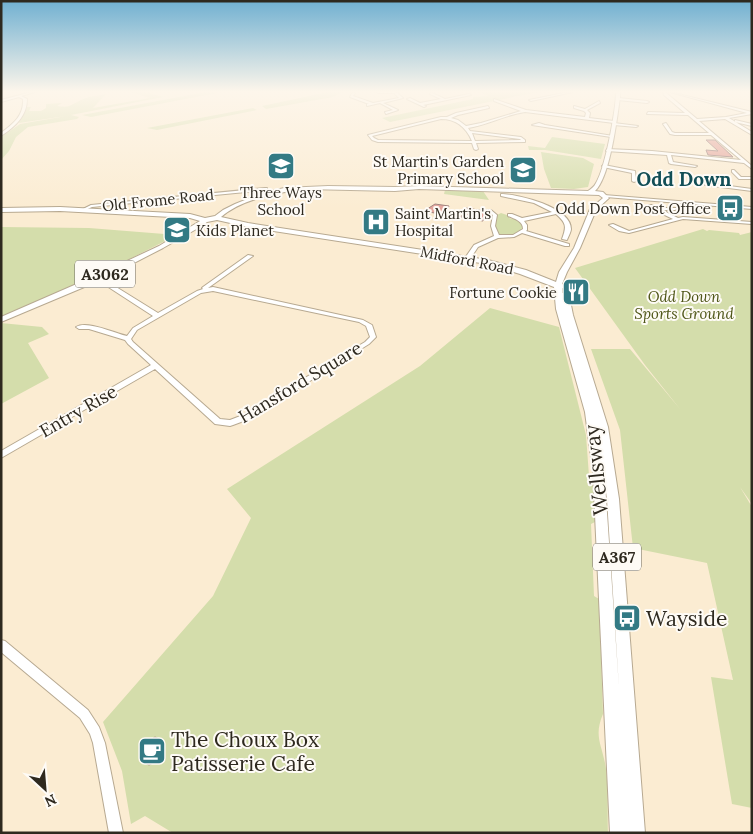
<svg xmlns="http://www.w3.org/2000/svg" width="753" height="834" font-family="Lora,serif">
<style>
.green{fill:#d4ddab}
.building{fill:#e5a69d;stroke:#9f827d}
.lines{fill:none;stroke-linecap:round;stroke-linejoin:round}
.minor-casing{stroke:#b7a991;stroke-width:2}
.major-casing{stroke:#b7a991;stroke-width:2}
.minor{fill:#fff;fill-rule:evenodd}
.major{fill:#fff;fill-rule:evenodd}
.labels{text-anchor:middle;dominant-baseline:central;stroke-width:4;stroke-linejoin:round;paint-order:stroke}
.far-poi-label{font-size:15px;fill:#2e291f;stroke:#fefbf6;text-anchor:end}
.far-street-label{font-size:15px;fill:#2e291f;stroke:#fefbf6}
.far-park-label{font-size:15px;font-style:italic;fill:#4f5618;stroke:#fefbf6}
.shield{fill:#fefbf6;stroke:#6c6860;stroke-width:1}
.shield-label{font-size:16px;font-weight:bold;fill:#2e291f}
.street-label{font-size:18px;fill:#2e291f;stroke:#fefbf6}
.far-district-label{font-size:19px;font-weight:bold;fill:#124e56;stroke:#fefbf6}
.near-street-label{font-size:21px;fill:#2e291f;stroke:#fefbf6}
.near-poi-label{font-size:21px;fill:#2e291f;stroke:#fefbf6;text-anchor:start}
</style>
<rect width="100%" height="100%" fill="#fbecd2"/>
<path class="green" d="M131,92H145L163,97L71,115L79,117L77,119L28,127L16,137L9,151L1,160V137L20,124L66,116L19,123L27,107H31L29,111H41L46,108V104L62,103L57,106C71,108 70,105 81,100C88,96 99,96 106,94L93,108L150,98Z
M206,92L217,93L91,117L82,115Z
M328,92H342L333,97L266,109L262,106Z
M480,92H538L390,122L382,118L473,99V97L489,96Z
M253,108L257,110L157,130L147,128Z
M552,137L605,144L601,159L545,150H529L528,146L545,148Z
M541,152L583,158L594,164L588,187L574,189L551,188L544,169Z
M445,190L483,191L489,200L444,194Z
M501,213L510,216L509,218L513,219L515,218L522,223L523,230L510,236L498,235L495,227L497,215Z
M1,227L89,228L177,235L96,276L1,317Z
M703,229L707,231L709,230L739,233L740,235L752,232V504L740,487L752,507V808L732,804L711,677L733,680L707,563L633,548L620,430L591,349H630L680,409L645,365L575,268Z
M490,308L559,327L586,435L589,476C600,488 597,507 595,522L591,524L594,596L599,599L603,714C594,735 601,743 605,763C609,784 607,811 608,833H173L145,816L131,824L122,771L103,722L213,596L251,518L227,489L420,366Z
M1,323L42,327L49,334L28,343L49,378L1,404Z"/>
<path class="building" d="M706,140H715L733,157L708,155L706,150L718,151Z
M435,204L449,206L445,215L424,211Z
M466,208L485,211L483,221L461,217Z
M155,737L161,740L163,751L159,760L149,765L143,762L141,751L145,743Z"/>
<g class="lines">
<g class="minor-casing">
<path id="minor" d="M32,92H35L21,96L27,99C27,116 15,127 1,136V133C13,124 24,116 23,99L19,97L1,102V100Z
M353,92L355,93L353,96L373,103L399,98L394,93H378L377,92H396L403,98L383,103L398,110L386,114L385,112L393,110L380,103L367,106V104H369L350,97Z
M430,92L445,99L469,94L471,95L423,105L426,106L424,107L407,99L410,98L420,103L441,99L430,94Z
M569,92H573L531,101L529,100Z
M663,92H665L697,119L726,117L747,113L670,92L752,112V114L729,118L752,132V135L725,119L699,121L752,166V169L744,163L671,155L673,162L697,166L695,167L671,164L669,163L667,155L606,151L607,149L652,151L741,160L711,135H675L670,134L663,124L666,123L672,132L675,133H709L688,115L647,114L648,112L685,113L664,95Z
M619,98L647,101L649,102L647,103L618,100Z
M494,99L526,110L585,117L586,113L584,111L574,108V106L585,109L599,101L600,103L587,110L590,113L589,118L614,121L616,122L614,123L638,126L636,127L614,125L612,124L614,123L525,112C505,115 487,125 468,128L470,131L521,137L525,140V142L476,143L478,149L476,150L474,149L472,143L378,142L372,140L368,135L441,117H447L456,113L488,106L489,108L458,115L451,118L458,120L466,126L481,123L521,111L494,101ZM441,119C456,119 466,127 472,141L378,140L374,138L372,136ZM472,133L520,139L521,140L475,141Z
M735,120L752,124V126L735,122Z
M539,123L545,125L613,136L611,137L532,125Z
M604,165L635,171L636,181L634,182L632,181V173L603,167L602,166Z
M732,170H734L741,177H752V179H739L732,172Z
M707,183L752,189V191L705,185V184Z
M265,188H267V190L92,207L83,211L81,210L91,205Z
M501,194C518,194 571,207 571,229C571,232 568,237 567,240L562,239C567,226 566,223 556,214L524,221L527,225V230L526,231L569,244V246H565L522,233L514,237L498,238L478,247L470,259H466L465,258L474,245L494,236L491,226L493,215L487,212V210H491L497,215L495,226L499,235H513L523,229C523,221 515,219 508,216V214H512L522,218L552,212L534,203L501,196Z
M604,195L752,207V209L606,197H604Z
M648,205H652L658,208H677V209L675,210H662L678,218L683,217L752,222V224L683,219L629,233L619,231L609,225L613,224L629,231L673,219L648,207Z
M248,255L253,256L208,288L213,287L363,320L372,325L376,337L369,344L249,419L233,425L230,426L215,424L155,369L1,458V451L151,365L128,344L125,340L89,329H79L76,327C87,320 114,333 127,336L133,328L153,316L96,279V277H100L158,313L197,291L203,289L202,288L203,287ZM213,291L359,322L366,326L370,337L365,342L243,415L230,420L220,419L133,342L131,339L137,330L201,293Z
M1,640L5,641L88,710L99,727L105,743L123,833H109L93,743L90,734L80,718L1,652Z"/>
</g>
<g class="major-casing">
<path id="major" d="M616,92H620V97C617,119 610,177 595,191L603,192L609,198L596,210L580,248L567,272L562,284L570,287L566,289L562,288V293H568L569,295L573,315L608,427L619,499L645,833H610L593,472L585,412L556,309L554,287L520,274L487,264L248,227L217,220L207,222L200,227L163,248L101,280L1,322V317L95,276L159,246L200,221L190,218L60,211L1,212V208L60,207L190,214L205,218L215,216L223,210L235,204L260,194L284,188L328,186L395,187L420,186L588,191C591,189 594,187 596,183C605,169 616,110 616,92ZM306,189L395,191L419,189L599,195L603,198L590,209L574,248L559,272L556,282L526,270L488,260L248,223L221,217C243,198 279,192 306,189ZM605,484L607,499L619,688Z"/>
</g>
<use href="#minor" class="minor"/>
<use href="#major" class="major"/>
</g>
<linearGradient id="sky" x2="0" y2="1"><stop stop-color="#70b0d1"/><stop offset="0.44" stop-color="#fdf6eb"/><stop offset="1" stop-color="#fdf6eb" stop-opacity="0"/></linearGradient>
<rect width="753" height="208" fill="url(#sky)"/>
<defs>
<g id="school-square" transform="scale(1.4375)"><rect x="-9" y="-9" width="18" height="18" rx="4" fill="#337a84" stroke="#fefbf6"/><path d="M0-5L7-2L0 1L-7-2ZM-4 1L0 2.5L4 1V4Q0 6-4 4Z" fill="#fff"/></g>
<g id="bus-square" transform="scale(1.4375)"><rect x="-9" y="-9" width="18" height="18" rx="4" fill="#337a84" stroke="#fefbf6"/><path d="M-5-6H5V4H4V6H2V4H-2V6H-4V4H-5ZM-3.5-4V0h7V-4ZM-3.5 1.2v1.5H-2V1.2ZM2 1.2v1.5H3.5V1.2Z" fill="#fff"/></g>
<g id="hospital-square" transform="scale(1.4375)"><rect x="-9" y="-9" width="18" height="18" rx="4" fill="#337a84" stroke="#fefbf6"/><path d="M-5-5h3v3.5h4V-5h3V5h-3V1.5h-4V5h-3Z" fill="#fff"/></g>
<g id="restaurant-square" transform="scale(1.4375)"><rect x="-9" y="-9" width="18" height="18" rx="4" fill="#337a84" stroke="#fefbf6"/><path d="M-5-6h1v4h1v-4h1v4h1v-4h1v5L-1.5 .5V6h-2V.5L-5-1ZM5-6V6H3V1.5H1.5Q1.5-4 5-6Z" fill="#fff"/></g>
<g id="cafe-square" transform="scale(1.4375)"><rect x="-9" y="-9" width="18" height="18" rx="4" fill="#337a84" stroke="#fefbf6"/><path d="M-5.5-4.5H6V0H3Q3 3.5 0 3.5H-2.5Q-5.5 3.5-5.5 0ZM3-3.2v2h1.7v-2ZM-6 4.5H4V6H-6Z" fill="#fff"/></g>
</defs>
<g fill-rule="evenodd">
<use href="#school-square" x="281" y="166"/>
<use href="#school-square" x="523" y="170"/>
<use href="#bus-square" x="730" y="208"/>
<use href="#hospital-square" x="376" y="222"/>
<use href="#school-square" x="177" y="230"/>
<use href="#restaurant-square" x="576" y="292"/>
<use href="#bus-square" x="627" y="618"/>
<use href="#cafe-square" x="152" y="751"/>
</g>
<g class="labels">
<g class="far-poi-label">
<text x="504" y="161">St Martin's Garden<tspan x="504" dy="17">Primary School</tspan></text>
<text x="281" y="192" text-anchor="middle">Three Ways<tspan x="281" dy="17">School</tspan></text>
<text x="711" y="208">Odd Down Post Office</text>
<text x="395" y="213" text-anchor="start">Saint Martin's<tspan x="395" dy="17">Hospital</tspan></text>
<text x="196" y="230" text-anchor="start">Kids Planet</text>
<text x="557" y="292">Fortune Cookie</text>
</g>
<g class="far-street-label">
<text transform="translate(158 200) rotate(-6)">Old Frome Road</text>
<text transform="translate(467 260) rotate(11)">Midford Road</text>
</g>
<g class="far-park-label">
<text x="684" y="296">Odd Down<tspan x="684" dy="17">Sports Ground</tspan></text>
</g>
<g class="shield">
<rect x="75" y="260.5" width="60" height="27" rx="4"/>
<rect x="593" y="543.5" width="48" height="27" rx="4"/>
</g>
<g class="shield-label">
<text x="105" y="274">A3062</text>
<text x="617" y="557">A367</text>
</g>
<g class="street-label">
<text transform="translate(300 382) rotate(-31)">Hansford Square</text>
<text transform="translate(78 411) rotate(-30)">Entry Rise</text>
</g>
<g class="far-district-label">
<text x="684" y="179">Odd Down</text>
</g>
<g class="near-street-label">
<text transform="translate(596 470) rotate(-96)">Wellsway</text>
</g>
<g class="near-poi-label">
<text x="646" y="618">Wayside</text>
<text x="171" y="739">The Choux Box<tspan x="171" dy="24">Patisserie Cafe</tspan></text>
</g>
</g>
<rect width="753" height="834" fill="none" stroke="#2e291f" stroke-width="5"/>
<g transform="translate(45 789) rotate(154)" stroke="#fefbf6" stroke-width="4" paint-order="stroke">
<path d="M0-4L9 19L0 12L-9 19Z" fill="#2e291f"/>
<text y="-8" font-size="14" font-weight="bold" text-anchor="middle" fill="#2e291f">N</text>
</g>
</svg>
